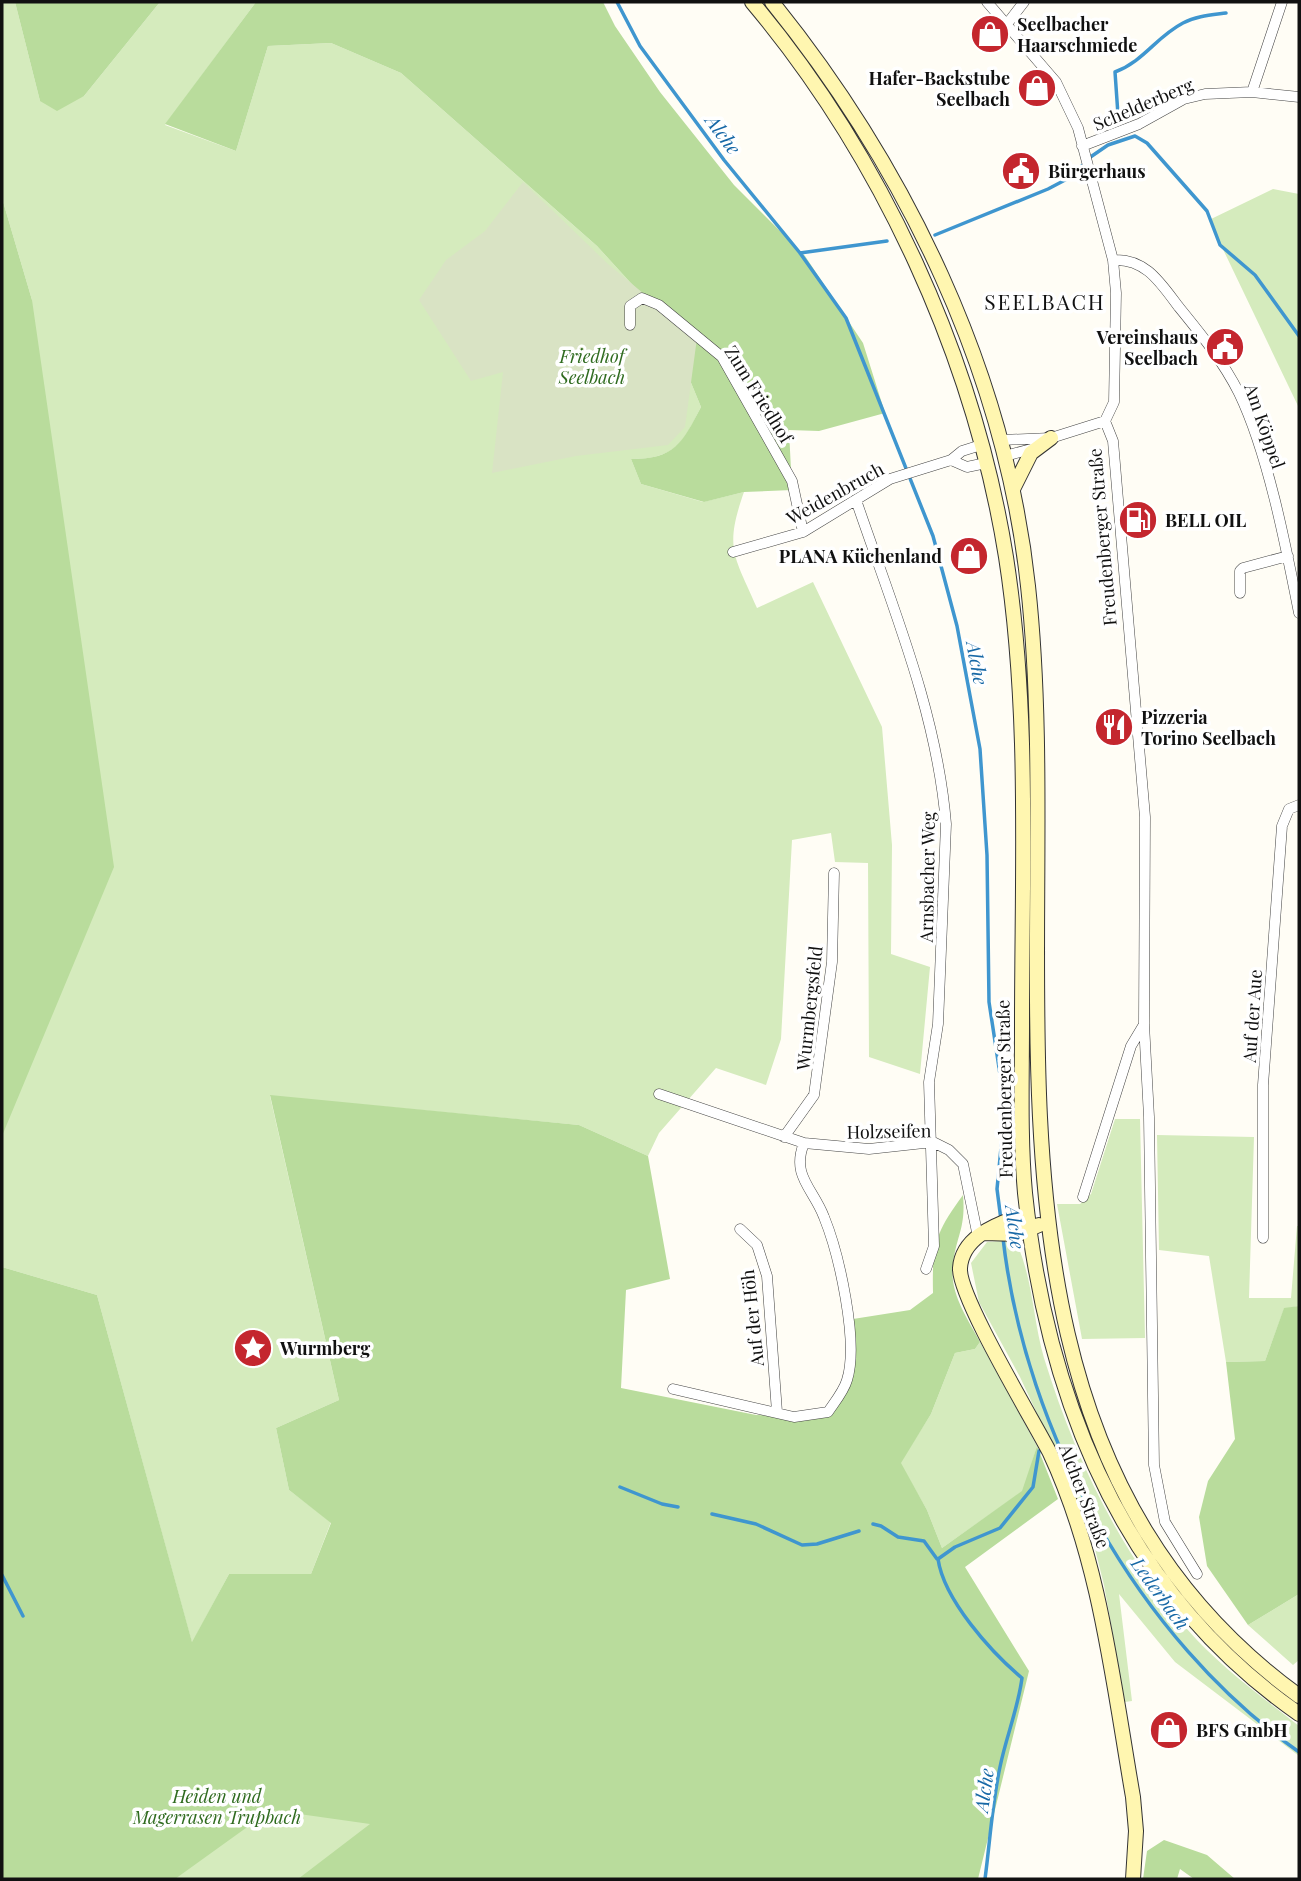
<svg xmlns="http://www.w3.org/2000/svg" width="1301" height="1881" font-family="'Playfair Display',serif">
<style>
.green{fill:#d5ebbd}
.forest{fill:#b9dc9c}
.cemetery{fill:#d9e3c4}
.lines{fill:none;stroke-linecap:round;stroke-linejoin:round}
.stream{stroke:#3f96cf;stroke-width:3.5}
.street-casing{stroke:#444;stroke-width:11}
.secondary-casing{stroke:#333;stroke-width:16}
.street{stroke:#fff;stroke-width:10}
.secondary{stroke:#fff6b0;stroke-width:14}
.labels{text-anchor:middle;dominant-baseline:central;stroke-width:7;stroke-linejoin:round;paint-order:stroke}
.poi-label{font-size:18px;font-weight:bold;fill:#111;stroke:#fff;text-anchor:start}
.street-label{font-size:18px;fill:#111;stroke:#fff}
.park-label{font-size:18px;font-style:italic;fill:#2f6b1f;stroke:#fff}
.water-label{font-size:19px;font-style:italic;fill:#1768a6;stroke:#fff}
.quarter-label{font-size:21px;letter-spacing:2px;fill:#111;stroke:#fff}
</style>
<rect width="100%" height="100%" fill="#fffdf5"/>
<path class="green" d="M2,2H15L40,101L84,96L160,2H256L165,125L236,151L268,46L331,43L401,73L597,246L639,292L687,373L701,407C683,442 676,459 631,459L641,484L703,502L744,492C724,549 734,555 757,608L813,582L882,727L892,845L891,954L930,967L920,1074L869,1057L868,863L835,862L831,833L792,840L781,1039L766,1085L716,1068L659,1133L648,1156L579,1125L270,1096L339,1400L276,1428L289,1490L331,1522L311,1574H229L192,1643L97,1295L2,1267V1136L32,300L2,198Z
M1273,189L1299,194V408L1209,220Z
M1115,1119H1140L1145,1338L1082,1339L1057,1204H1080L1091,1194Z
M1157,1135L1254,1137L1249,1298H1291L1297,1226H1299V1306L1284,1309L1265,1361L1226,1362L1209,1256L1159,1250Z
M1001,1241L1017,1244C1033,1280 1033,1320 1044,1358C1075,1458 1118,1549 1187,1629C1219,1666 1261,1696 1299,1726V1756L1175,1662L1119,1594L1132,1701L1125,1702L1104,1585L1089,1525L1020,1377L979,1302L971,1263L987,1242Z
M980,1342L1037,1446L1023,1491L942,1548L927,1510L900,1463L931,1414L955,1353L975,1349Z
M1299,1594V1660L1293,1665L1248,1625Z
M175,1714L376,1802L372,1879H96Z"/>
<path class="forest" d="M15,2H160L84,96L57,111L40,101Z
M256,2H603L615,26L660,92L734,185L805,256L863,343L885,413L819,431L789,430L792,490L744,492L704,502L641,484L631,459C675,459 682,443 701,407L687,373L639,292L597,246L401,73L331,43L268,46L236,151L165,124Z
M2,198L32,300L114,867L2,1136Z
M270,1095L579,1125L648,1156L670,1279L626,1290L621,1388L756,1415L829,1417L852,1374L853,1319L910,1310L933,1293C932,1245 935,1233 963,1195C966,1229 956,1236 953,1265C949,1293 968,1319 980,1342L975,1349L955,1353L931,1414L901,1463L927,1510L942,1548L1022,1491L1037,1446L1058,1499L965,1567L1029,1671L978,1879H298L370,1824L271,1810L175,1879H2V1267L97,1295L192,1642L229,1574H311L331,1523L289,1490L276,1428L339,1400Z
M1299,1306V1594L1248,1625L1207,1566L1199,1517L1208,1481L1235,1439L1226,1362L1265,1361L1284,1308Z
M1164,1840L1207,1855L1235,1879H1194L1180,1869L1177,1879H1143L1147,1851Z"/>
<path class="cemetery" d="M523,182L608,264L697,338L685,427L668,445L576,456L492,473L503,372L471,381L419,300L446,260L485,231Z"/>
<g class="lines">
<path class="stream" d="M617,2L640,46L724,160L800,253L846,318L933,536L957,626L980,749L987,855L989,1002L1005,1107L997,1189L1001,1220
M1118,115L1115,72C1144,61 1156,37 1183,23C1196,16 1211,15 1226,13
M1089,158L1108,145L1135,136L1147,143L1207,211L1220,245L1255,275L1299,336
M935,235L1048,189L1067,179L1084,164
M800,253L887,241
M1003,1238C1025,1433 1138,1639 1299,1752
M620,1487L662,1504L678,1507
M712,1514L756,1524L802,1545L817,1544L859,1531
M873,1524L881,1526L898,1537L924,1541L937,1559
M2,1575L23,1616
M985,1879C990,1842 992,1804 1000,1767C1006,1737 1018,1709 1022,1678C991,1652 944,1600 938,1559L955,1547L1000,1528L1033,1487L1039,1451"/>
<g class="street-casing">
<path id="street" d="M987,2L1056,82L1078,128L1113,260L1116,293L1114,402L1105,421
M1007,24L1024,2
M1252,92L1282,2
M1082,146L1139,124L1184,99L1205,94L1252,92L1299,97
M1113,260C1145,258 1160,282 1178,306C1200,333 1223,361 1239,393C1268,453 1286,547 1299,613
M630,325V306L642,298L659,305L722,357L792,481L803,532
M1105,421L1113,441L1145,817L1144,1024L1149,1117L1154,1465L1165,1522L1197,1574
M1001,440L1051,438L1105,421
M1005,456L1035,448
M951,460L967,467L986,463
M856,500C892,606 937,712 946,824L938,1024L929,1082L934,1246L926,1269
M733,552L803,532L890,479L951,460L962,451L981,445
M1240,593V571L1243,568L1288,556
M659,1094L804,1143L869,1149L933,1142L949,1150L963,1164L978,1237
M784,1137L814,1095L832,962L834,873
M1083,1197L1131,1046L1143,1026
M740,1229L757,1245L767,1276L777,1412
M1263,1238V1085L1282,826L1289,809L1299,805
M673,1389L794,1417L828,1412C834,1403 844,1391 847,1380C859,1342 839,1254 824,1217C813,1188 791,1176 804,1143"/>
</g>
<g class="secondary-casing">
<path id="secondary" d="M752,2C882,157 974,357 1006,557C1030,711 1022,870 1022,1025C1022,1081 1020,1138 1025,1193C1047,1401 1123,1591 1299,1714
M772,2C906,168 1005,372 1028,586C1069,962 941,1436 1299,1696
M1013,489L1031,453L1051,438
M1031,1226L1015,1218C992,1226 962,1239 960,1268C958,1296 1033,1420 1050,1453C1100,1560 1113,1682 1133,1797L1136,1831L1133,1879
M984,1233L1018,1234L1039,1225"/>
</g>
<use href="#street" class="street"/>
<use href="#secondary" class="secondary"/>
</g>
<defs>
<g id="shop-disc" transform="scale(2.0125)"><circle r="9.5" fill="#c4262e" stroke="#fff"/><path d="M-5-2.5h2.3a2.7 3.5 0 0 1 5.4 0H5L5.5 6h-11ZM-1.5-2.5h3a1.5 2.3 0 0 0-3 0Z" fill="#fff"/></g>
<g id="civic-disc" transform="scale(2.0125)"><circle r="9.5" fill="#c4262e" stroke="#fff"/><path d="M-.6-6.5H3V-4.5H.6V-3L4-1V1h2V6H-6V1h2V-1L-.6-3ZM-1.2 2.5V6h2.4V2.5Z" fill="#fff"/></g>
<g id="fuel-disc" transform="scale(2.0125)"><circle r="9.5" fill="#c4262e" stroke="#fff"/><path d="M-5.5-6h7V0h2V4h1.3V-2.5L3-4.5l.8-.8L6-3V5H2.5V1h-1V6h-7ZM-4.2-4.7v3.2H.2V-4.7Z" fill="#fff"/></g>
<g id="restaurant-disc" transform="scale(2.0125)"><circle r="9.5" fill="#c4262e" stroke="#fff"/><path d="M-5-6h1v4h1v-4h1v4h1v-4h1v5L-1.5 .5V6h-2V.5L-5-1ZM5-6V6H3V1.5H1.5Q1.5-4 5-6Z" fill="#fff"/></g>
<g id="sight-disc" transform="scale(2.0125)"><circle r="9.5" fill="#c4262e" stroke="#fff"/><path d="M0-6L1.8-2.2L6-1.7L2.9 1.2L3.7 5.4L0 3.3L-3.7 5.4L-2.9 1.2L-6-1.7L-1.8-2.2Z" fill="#fff"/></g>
</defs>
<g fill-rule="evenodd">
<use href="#shop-disc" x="990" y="34"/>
<use href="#shop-disc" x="1037" y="88"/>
<use href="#civic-disc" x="1021" y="171"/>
<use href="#civic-disc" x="1225" y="347"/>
<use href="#fuel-disc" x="1138" y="520"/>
<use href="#shop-disc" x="969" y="556"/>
<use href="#restaurant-disc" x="1114" y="727"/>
<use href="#sight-disc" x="253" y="1348"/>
<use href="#shop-disc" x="1169" y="1730"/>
</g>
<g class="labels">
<g class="poi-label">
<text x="1017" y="24">Seelbacher<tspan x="1017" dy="21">Haarschmiede</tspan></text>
<text x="1010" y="78" text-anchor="end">Hafer-Backstube<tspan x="1010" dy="21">Seelbach</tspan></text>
<text x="1048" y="171">Bürgerhaus</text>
<text x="1198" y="337" text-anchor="end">Vereinshaus<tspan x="1198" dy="21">Seelbach</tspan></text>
<text x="1165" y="520">BELL OIL</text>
<text x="942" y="556" text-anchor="end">PLANA Küchenland</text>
<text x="1141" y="717">Pizzeria<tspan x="1141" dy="21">Torino Seelbach</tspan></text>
<text x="280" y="1348">Wurmberg</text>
<text x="1196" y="1730">BFS GmbH</text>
</g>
<g class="street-label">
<text transform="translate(1143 104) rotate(-23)">Schelderberg</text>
<text transform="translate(759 394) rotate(58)">Zum Friedhof</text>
<text transform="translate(1265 426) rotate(71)">Am Köppel</text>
<text transform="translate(835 493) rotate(-29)">Weidenbruch</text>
<text transform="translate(1102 537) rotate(-95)">Freudenberger Straße</text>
<text transform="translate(927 877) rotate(-89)">Arnsbacher Weg</text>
<text transform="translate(809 1008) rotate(-84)">Wurmbergsfeld</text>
<text transform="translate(1252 1016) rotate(-86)">Auf der Aue</text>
<text transform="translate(1004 1089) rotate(-91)">Freudenberger Straße</text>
<text transform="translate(889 1131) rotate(-1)">Holzseifen</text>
<text transform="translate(752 1318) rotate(-96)">Auf der Höh</text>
<text transform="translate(1085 1496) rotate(69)">Alcher Straße</text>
</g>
<g class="park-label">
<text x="592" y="356">Friedhof<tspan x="592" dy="21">Seelbach</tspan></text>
<text x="217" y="1796">Heiden und<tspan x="217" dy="21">Magerrasen Trupbach</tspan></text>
</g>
<g class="water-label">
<text transform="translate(724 134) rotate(53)">Alche</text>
<text transform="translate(978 663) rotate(79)">Alche</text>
<text transform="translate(1016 1227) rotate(82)">Alche</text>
<text transform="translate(1161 1593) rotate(54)">Lederbach</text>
<text transform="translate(983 1790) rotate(-82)">Alche</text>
</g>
<g class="quarter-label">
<text x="1045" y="301">SEELBACH</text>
</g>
</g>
<rect width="1301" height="1881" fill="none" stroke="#111111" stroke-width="7"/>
</svg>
